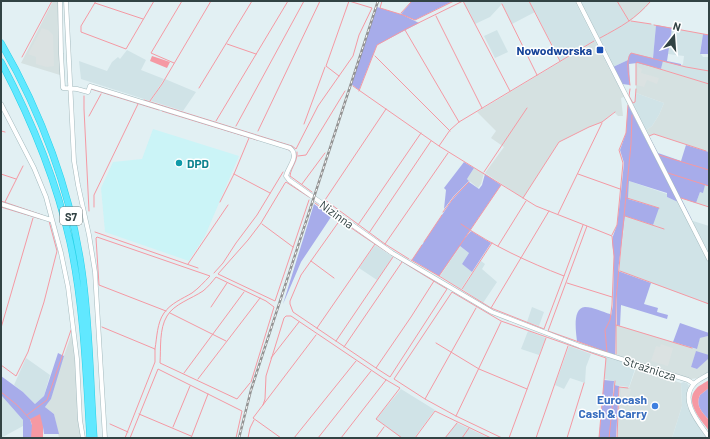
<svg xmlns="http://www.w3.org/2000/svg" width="710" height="439" font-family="Barlow,sans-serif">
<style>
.residential{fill:#d0e3e7}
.commercial{fill:#cbf4f7}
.industrial{fill:#d5e1e1}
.green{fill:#a7acea}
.parking{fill:#dbe2e2}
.water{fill:#f599a3}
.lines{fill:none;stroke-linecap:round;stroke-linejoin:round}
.stream{stroke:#f599a3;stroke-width:1}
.minor-casing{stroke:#a4babe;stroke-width:5}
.highway-casing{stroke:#27d2e8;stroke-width:7}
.minor{stroke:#fff;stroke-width:4}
.highway{stroke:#61e8ff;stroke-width:6}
.rail-casing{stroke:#939393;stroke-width:2.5}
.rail{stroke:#fff;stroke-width:1;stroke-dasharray:3;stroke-linecap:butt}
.transit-dot{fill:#1a4fb4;stroke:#fff;stroke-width:1.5}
.culture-dot{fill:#0f9aa8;stroke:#fff;stroke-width:1.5}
.shop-dot{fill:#3f7fe0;stroke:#fff;stroke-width:1.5}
.labels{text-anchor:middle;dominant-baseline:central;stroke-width:3;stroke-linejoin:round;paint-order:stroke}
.shield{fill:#fff;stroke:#707b7c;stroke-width:1}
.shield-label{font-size:11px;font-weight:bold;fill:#324344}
.transit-label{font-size:12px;font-weight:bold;fill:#164399;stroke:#fff;text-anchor:end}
.culture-label{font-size:12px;font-weight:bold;fill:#0d838f;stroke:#fff;text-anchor:start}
.street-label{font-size:12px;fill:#324344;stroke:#fff}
.shop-label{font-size:12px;font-weight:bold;fill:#366cbe;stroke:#fff;text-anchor:end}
</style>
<rect width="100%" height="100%" fill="#e2f0f3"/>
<path class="residential" d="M463,1H575L595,41L561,61L535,12L512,24L502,4L490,17L475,24Z
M580,1H617L629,22L631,21L656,25L653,58L631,53L629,55L628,60L613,67Z
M672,28L703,34L700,53L703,57H709V84L661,69L663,61L681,66L683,64L684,56L668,54Z
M497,30L508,52L495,58L484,36Z
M127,50L146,60L141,70L164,79L150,101L81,79L79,61L107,71L112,62L118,57L120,59Z
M165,79L196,92L183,111L151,101Z
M636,93L664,103L659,115L652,126L645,131L632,104L635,102Z
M629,181L667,194V197L678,202L709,262V304L619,271L625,216L658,208L628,199Z
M705,185L709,186V207L696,203L700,192Z
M690,220L709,226V256Z
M375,245L393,257L377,280L359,268Z
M460,246L469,253L462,264L472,272L461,289L440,276Z
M481,261L485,264L482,269L497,282L483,303L462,289Z
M532,307L544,312L539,326L527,322Z
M528,331L546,338L539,355L521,349Z
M569,346L591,354L586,367L585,383L570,378L564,389L555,385Z
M606,357H612L636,366L629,387L614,385L615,381L604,379Z
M26,358L50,375L44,396L35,404L23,392L14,385Z
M683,382L687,383L689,386L687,392V406L692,416L708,438H672L682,406L681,383Z
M401,389L435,410L414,438H402L376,419Z
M1,395L23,420V426L1,438Z
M457,423L485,436L490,438H445Z"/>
<path class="commercial" d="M153,129L239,156L205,236L189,261L105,232L101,188L113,162L142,159Z"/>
<path class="industrial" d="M53,1H58L60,75L21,63Z
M617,1H651L641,12L629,22Z
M595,41L624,97L621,98L623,116H618L614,112L602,122L589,127L559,142L523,198L485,173L504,147L491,138L496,131L477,112Z
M637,62L709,84V152L654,134L648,136L645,131L652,126L659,115L664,103L636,93V63Z
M474,168L484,173L481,184L478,188L467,179Z
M616,325L696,349L700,338L708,336L709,335V355L696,352L691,367L697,369L709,357V371L699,378L691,379L616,356Z
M73,330L79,423L81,438H59L54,414L45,407L51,399L55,381Z
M636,368L681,383L682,406L672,438H617L620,387L629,388Z"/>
<path class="green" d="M412,1H453L415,20L401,14Z
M377,7L403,15L419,23L377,45L359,90L351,84Z
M656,25L672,28L667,61L681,64V66L663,61L661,69L637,63L629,64L630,85L622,84L613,67L628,60L629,55L631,53L653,58Z
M703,34L709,35V54H700Z
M628,105L678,202L667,197V193L629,181L628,199L659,208L653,225L625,216L618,271L651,283L644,304L658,308L657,312L668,315L667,319L621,305L620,326L617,325V288L615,355L577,341C576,332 572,308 585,307C593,307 603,312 610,314L611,316L613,305L614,257L612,242L613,236L617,225L620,201L624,163L620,150L626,133Z
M648,136H649L658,153L681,161L686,145L709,152V186L705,185L703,193L700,192L696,203L681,198L692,220H690Z
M464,162L474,168L467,179L469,181L453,197L444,209L446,190L444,188Z
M485,174L501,185L464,239L471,231L491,243L472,272L462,264L469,253L460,246L439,276L412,260L452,200L469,182L479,189L482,185Z
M314,204L331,217L301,262L283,304Z
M680,323L709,333L708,336L700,338L697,349L673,342Z
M696,351L709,355L708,359L697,369L691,367Z
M58,353L64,356L51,399L45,407L54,414L59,434H44L43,427L30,419L32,425V438H23V420L1,395V376L23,392L35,404L44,396Z
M604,380L614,381L612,404L614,400V385L619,386L616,438H599Z
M709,388V420C702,412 695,406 700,395Z"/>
<path class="parking" d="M42,28L48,30L53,35L54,66L47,67L36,64V57L28,54Z
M638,67L642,69L641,73L659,78L657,84L647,80L644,87L637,85Z
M661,344L673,348L668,366L651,361L656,346L660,347Z
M621,389H631L626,407L621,406Z"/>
<path class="water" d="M152,56L170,62L167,68L150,61Z
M709,380V388L700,395C695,406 702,412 709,420V431C701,420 684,402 696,389C699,385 705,383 709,380Z
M40,414L43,427V438H31L32,425L30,419Z"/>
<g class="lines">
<path class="stream" d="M96,1L81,26V32L126,49L154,1
M382,1L380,8L403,15L415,20L454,1
M529,1L560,61
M617,1L629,21
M95,3L143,19
M502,4L537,75
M401,13L412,1
M436,16L482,108
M631,21L651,24
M654,25L709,35
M405,30L459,122
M600,38C622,26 634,20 651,1
M227,44L256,54
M375,56L450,131
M22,57L52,1
M174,63L151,53L182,1
M339,76L326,66L349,1
M630,85C629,75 625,61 631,53L686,67L709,71
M636,85V63L637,62L709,84
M353,86L439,146
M199,88L252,1
M91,89L159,110
M630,89L629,96L633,103L635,102L636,89
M359,91L377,45L406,29L463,1L510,91
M84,96V109L89,211
M144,100L279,142L292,146L296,149L318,106L353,56L359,35L372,8L349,1
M150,101L162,84L211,1
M386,109L325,200L385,244L409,259
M162,111L257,140
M89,116L101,94
M216,121L288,1
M304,124L325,67
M236,126L304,1
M1,131L5,132
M258,131L320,1
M649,136L654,134L706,151
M285,148L291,151
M297,152C298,161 291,167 290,176L312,192
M659,155L709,170
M298,156L306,155L345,91
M484,172L527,108
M668,173L709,186
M1,174L16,179
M234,174L270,193
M578,174L620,189
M302,184L325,153
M309,197L286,182L285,183L261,223L248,240L218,274L275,301L309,200
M523,198L559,142L589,127L602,122L615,112
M627,198L659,208
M681,198L709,207
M1,201L42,215
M5,202L23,166
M220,202L234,174L249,138
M315,203L331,215
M1,207L41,219
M94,207V195L138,104
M443,212L454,197L469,182
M558,214L602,123
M625,216L664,229
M262,224L293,247
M461,224C493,246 528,262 564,276L583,225
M358,225L421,133
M587,226L612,236L614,256L612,305L610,320L605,330L607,352L548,331L587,226L536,206L439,146L450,130L459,122L594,41
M95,232L198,268
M369,233L431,141
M612,235L617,225L619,205L623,163L619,150L626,133L628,105
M424,242L442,215
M385,244L448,153
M498,246L526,201
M411,260L439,276L501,185
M412,260L422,245
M311,261L334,278
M188,264L228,205
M620,271L709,304
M214,273L223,263L236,243L257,215L283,172
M439,276L491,308L544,329L564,276
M567,283L612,297
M462,289L492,243
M211,307L227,283
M476,308L425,399L456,416L502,438
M491,308L549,211
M170,313L226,341
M616,325L692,348
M102,327L155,349V362L125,438
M1,328L33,218
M317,328L375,244
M336,341L393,257
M436,343L479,369L527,389
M344,347L402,262
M155,349C157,337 157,323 164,313C171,303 182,299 192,293C199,288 204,282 210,276L97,237L96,238L99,285L166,311
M616,354V299L631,144L632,115
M271,358L299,322
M1,365L16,376L28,352L44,302L57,251L49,221
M376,368L293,312L290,304V301L301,275L340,220C375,245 410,267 447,289L390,377L376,368L411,317L434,281
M184,373L244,292
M198,379L260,298
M250,383L237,399L160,363C161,348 159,329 167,316C174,304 191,299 203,291C208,287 212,282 216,277L266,301L274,307L251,382
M1,392L17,405L30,419
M425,399L394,379L452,292L501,321L606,358L599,438
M263,405L265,399L266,376L284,318L286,316H291L383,378L400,388L376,419L402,438
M139,414L191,436
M27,415L47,400L71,330
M456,416L501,322
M110,424L128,432
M173,427L190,386
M130,438L158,369L242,411L236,438
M191,438L208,394
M248,438L250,428L254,420
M281,438L253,418L316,335
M294,438L356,361
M318,438L371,371
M341,438L386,380
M376,438L384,427
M415,438L435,411L491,438
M445,438L457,423
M462,438L469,428
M509,438L546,338
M536,438L568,346
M567,438L584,383
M609,438L615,381
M617,438L619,387L628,388"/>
<g class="minor-casing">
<path id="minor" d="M60,1L61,54L63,88L77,89L88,92L90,86L290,148C299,155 290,165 287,173L286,176L289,180L392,253L492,312L580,346L688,380L694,384
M66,1L74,161L78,185L89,235L95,272L105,438
M578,1L709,259
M1,104L34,168L46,197L61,253L68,287L77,359L80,420L83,438
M1,204L51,220
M709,374C705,377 699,379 695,383C678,399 699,423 709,437"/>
</g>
<g class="highway-casing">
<path id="highway" d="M1,43C41,112 71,192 82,271C90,326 90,382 94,438
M1,62C31,119 56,179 70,242C84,307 86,373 90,438"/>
</g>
<use href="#minor" class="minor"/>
<use href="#highway" class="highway"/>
<g class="rail-casing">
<path id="rail" d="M239,438L251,390L378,1"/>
</g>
<use href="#rail" class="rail"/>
</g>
<rect class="transit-dot" x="596" y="46" width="8" height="8" rx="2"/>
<circle class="culture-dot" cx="179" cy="163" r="4"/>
<circle class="shop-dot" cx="655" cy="406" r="4"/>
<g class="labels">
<rect class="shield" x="60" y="207" width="22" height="18" rx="3"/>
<g class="shield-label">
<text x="71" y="216">S7</text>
</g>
<g class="transit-label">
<text x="592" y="50">Nowodworska</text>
</g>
<g class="culture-label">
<text x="187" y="163">DPD</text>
</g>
<g class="street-label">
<text transform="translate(337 214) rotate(36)">Nizinna</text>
<text transform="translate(650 368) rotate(18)">Strażnicza</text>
</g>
<g class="shop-label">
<text x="647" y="399">Eurocash<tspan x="647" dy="14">Cash &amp; Carry</tspan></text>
</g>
</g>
<rect width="710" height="439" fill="none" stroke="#324344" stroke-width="4"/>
<g transform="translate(674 36) rotate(17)" stroke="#ffffff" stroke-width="3" paint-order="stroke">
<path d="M0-3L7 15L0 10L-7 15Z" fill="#324344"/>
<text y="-6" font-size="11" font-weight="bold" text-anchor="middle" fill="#324344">N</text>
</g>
</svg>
